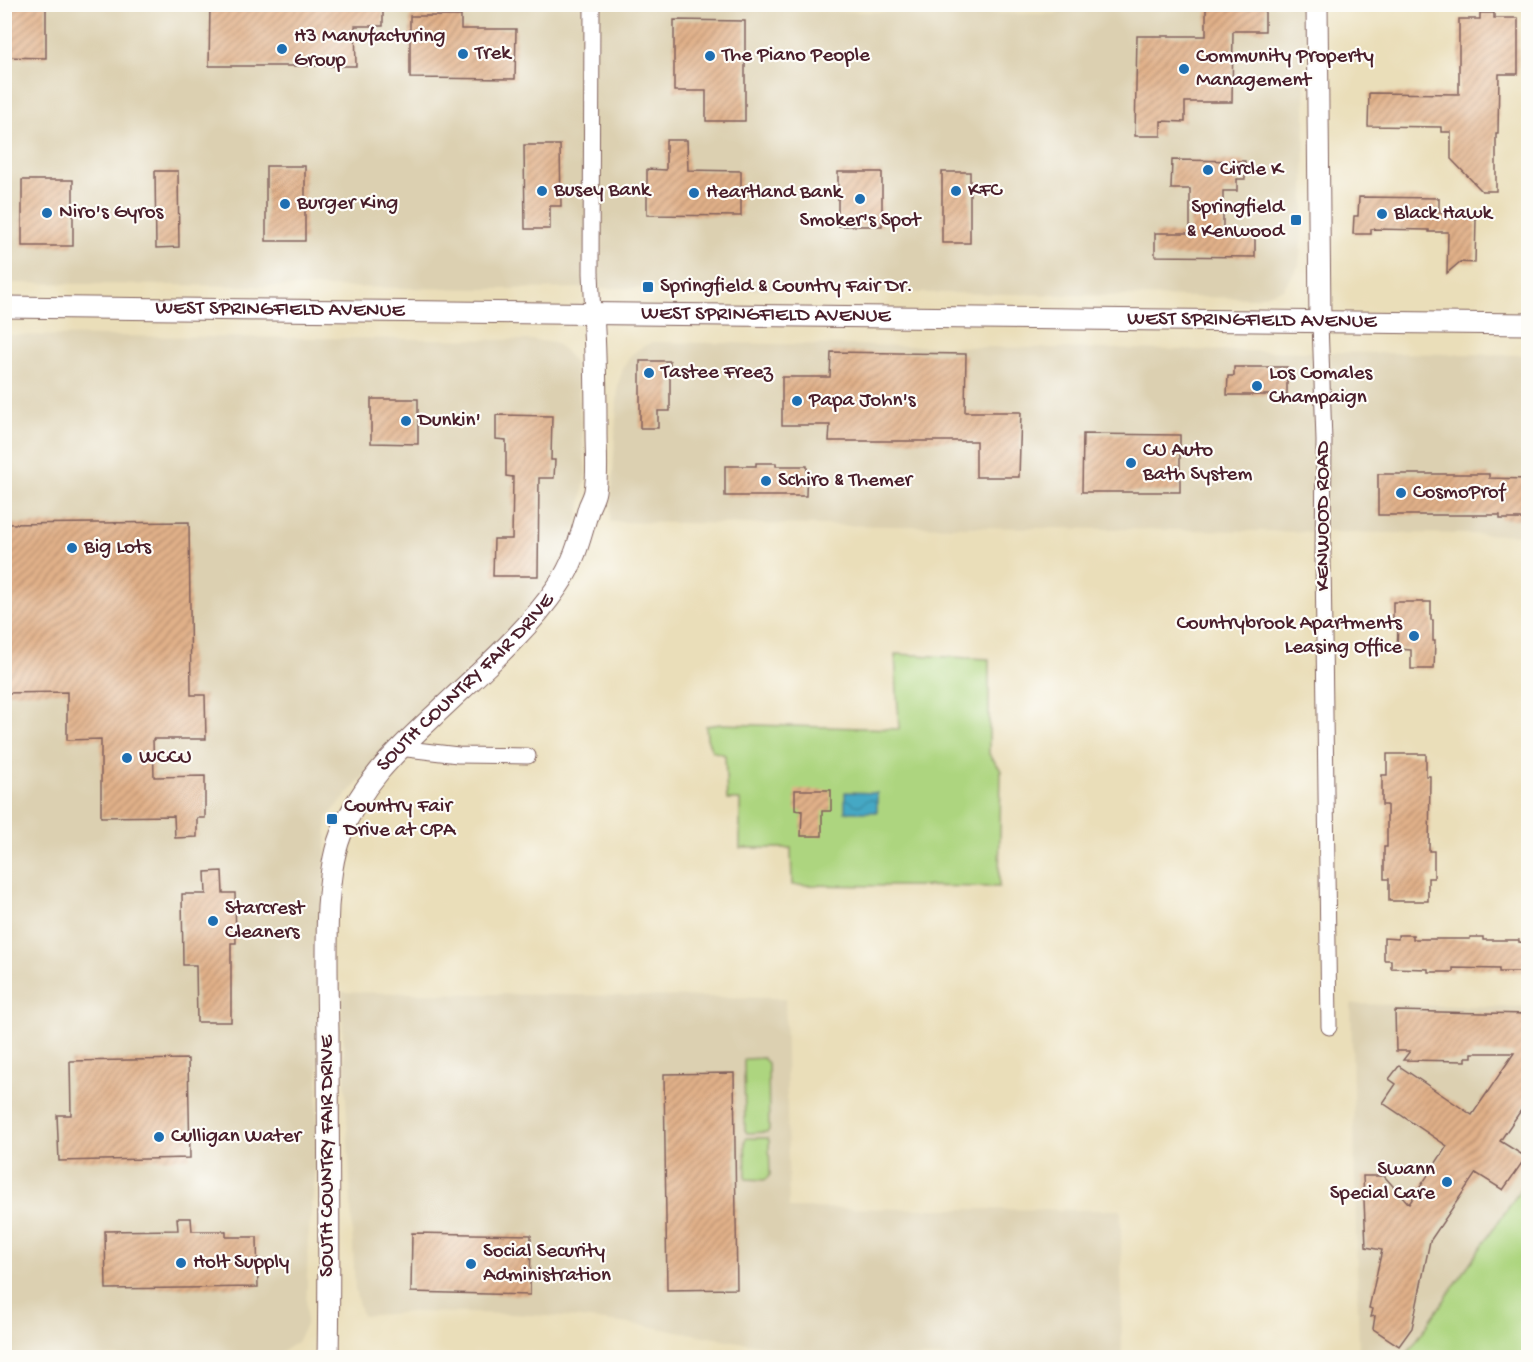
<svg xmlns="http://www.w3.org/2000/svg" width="1533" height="1362" font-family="'Gochi Hand',sans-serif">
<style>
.built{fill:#dcd0b1}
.park{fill:#add57f;stroke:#7c7a55;stroke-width:1.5}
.water{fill:url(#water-waves);stroke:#486478;stroke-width:1.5}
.building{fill:url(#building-hatch)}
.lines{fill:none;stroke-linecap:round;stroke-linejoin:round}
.street-casing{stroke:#82625d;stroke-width:17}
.secondary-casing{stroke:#82625d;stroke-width:23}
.street{stroke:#fff;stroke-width:15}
.secondary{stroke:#fff;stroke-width:21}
.poi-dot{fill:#1f6fb2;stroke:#fdfcf7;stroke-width:2}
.labels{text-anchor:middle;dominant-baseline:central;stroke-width:4.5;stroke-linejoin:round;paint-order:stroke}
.poi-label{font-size:21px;fill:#4a1f2b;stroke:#fdfcf7;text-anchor:start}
.street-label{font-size:21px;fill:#4a1f2b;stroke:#fdfcf7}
</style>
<defs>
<pattern id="water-waves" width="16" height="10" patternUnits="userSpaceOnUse" patternTransform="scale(1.5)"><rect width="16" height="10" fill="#45a8c4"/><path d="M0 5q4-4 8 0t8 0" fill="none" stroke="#3c889f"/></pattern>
<pattern id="building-hatch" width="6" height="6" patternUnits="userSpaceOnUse" patternTransform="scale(1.5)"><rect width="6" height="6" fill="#e1b189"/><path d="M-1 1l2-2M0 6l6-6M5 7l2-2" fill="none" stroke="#b88f70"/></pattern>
</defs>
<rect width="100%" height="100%" fill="#fdfcf7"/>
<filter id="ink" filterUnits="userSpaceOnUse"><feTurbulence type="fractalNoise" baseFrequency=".0167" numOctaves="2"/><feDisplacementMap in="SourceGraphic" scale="12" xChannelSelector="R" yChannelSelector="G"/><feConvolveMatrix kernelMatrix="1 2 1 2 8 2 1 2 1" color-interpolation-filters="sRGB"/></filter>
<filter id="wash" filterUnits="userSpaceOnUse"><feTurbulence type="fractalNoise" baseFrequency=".008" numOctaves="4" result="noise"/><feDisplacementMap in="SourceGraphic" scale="24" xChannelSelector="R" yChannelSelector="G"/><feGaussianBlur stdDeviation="1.35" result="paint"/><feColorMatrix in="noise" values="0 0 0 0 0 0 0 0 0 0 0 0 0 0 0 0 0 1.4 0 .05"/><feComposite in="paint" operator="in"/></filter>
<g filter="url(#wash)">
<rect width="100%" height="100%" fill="#eadeb9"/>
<path class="built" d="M799,4V11L1055,14L1071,4L1306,5L1304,212L1299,265L1283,289L1255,298L615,288L485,289L5,283V5Z
M5,335L534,340L555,343L566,352L574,363L577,376L586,473L578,523L552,581L510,631L403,731L327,818L315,1178L308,1240L306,1325L297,1342L280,1353L265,1357L5,1356Z
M652,342L1528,355V535L610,522L618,384L623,368L631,355L642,347Z
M341,992L785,998L789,1208L1121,1210L1122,1357H826L646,1326L580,1318L512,1314L413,1312L362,1316L355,1290Z
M1351,1004L1528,1007V1179L1405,1357H1359Z"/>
<path class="park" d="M895,654L989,659V754L1001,770L999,887L792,885L791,848H740V800H727L725,755L712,751L707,738L706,726L721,724L899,729Z
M763,1058L768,1063L769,1130L767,1132L747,1133L745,1130L744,1061L745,1059Z
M747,1138H767L769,1140L770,1175L765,1180L746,1179L745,1140Z
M1528,1179V1357H1405Z"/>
<path class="water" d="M845,792L877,793V812H845Z"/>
<g id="blocks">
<path class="building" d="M4,4H46V58L4,57Z
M210,4H383V26H355L356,66H209Z
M1206,4H1265V31H1233L1232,102H1185V122L1161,121V136H1135L1137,36H1206Z
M1480,13H1494V18H1518V74H1499L1498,133H1496V191H1482L1451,159V132H1441V127L1368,126L1369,93L1459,94V19H1480Z
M410,16H461V29H516L515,79L410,78Z
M674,20L745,21V121H706V91H674Z
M666,140H687L688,170L741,171V216L647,215V169L666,170Z
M524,145H560L561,206H550V229H525Z
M1172,160L1245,161V179H1237V191H1223V235H1255V257L1155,256V233H1190V189H1171Z
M266,166H305V241H266Z
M155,171H178L179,247L156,248Z
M838,172H882V226H838Z
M942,172H970V243H942Z
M22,180H73V246H22Z
M1359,197L1439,198V212L1476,219L1475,263L1460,262L1447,273L1448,232H1429V230L1371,229V234H1353L1354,216H1358Z
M831,352L966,354L965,412H1021L1019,477H976V441H829L830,425H782V377H830Z
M640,361H670V411H658V428H640Z
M1234,367H1287V395H1227L1228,376H1234Z
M371,399H418V444L371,443Z
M496,415L552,416L551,460H555L554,478H539L538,576H493L494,539H512L513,477L506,476V440L496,439Z
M1083,434L1180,435V492H1082Z
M756,463H776V466H807L806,496H725V466H756Z
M1378,474H1489V478L1528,479V519H1500V515H1378Z
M189,522L191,695H205L206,739H153L154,777L205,776V818H197V837L175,838L174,816L101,817V739L67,740V692L4,693V524Z
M1393,602H1431V620H1433V641H1435L1434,669H1411V650L1397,649L1398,627H1393Z
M1387,754H1426V776H1430L1429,851H1434V878H1428V901H1389V879H1384V847H1387V805H1382V775H1387Z
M795,790H831V811H822V836H801L802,811L795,810Z
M222,871L223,893H235L236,943H231V1022H197L196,965H183L182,894H206L205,872Z
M1398,935H1413V939H1470V937H1483V940H1519V942L1528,943V965H1523V972H1499V969L1453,968V972H1428V969L1391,968V960H1384V938L1398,939Z
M1395,1011L1528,1014V1100L1500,1141L1526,1157L1503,1190L1476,1173L1430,1241L1412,1328L1399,1346L1373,1329L1375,1316L1371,1317L1373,1309L1369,1308L1382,1250L1366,1247L1363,1176H1384L1409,1204L1447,1146L1383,1103L1396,1084L1389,1079L1399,1066L1472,1115L1514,1053H1472V1057H1466V1061L1403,1060L1410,1051H1396Z
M188,1059L190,1158L59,1161L57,1115H71L70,1061Z
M734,1073L737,1289L667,1290L664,1074Z
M177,1218H191L192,1231H226V1237H257L258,1287L106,1289L105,1231L178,1230Z
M412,1233L531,1235L530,1295L411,1292Z"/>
</g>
</g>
<g filter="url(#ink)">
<use href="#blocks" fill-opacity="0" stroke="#82625d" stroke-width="1.5"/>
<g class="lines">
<g class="street-casing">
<path id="street" d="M592,4L591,273L593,314
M1320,322L1324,441L1323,558L1329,1027
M399,748L458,755L528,756"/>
</g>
<g class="secondary-casing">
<g id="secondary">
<path d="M1317,4L1320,322"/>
<path id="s1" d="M4,307L1528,324"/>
<path id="s2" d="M328,1358C330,1249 328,1140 328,1032C327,990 326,948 328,906C330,882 332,857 341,834C361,782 401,747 440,710C481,671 526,633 558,586C575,562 581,535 589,507C591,502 594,497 595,491C598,472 596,453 596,434C596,394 596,354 593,314"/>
</g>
</g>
<use href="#street" class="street"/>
<use href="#secondary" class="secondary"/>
</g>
</g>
<g class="poi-dot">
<circle cx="282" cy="49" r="6"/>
<circle cx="463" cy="54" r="6"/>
<circle cx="710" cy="56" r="6"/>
<circle cx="1184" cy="69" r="6"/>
<circle cx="1208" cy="170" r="6"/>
<circle cx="542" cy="191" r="6"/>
<circle cx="956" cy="191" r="6"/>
<circle cx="694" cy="193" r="6"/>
<circle cx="860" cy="199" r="6"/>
<circle cx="285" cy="204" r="6"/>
<circle cx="47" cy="213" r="6"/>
<circle cx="1382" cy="214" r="6"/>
<rect x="1290" y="214" width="12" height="12" rx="3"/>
<rect x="642" y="281" width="12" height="12" rx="3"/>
<circle cx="649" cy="373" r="6"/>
<circle cx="1257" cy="386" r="6"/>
<circle cx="797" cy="401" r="6"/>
<circle cx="406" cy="421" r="6"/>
<circle cx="1131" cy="463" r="6"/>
<circle cx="766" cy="481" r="6"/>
<circle cx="1401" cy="493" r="6"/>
<circle cx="72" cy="548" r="6"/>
<circle cx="1414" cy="636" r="6"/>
<circle cx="127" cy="758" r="6"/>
<rect x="326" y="813" width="12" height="12" rx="3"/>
<circle cx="213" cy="921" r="6"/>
<circle cx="159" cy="1137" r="6"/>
<circle cx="1447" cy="1182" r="6"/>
<circle cx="181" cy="1263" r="6"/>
<circle cx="471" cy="1264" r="6"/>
</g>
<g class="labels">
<g class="poi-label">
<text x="294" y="37">H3 Manufacturing<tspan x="294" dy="24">Group</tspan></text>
<text x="475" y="54">Trek</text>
<text x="722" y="56">The Piano People</text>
<text x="1196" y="57">Community Property<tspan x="1196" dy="24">Management</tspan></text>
<text x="1220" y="170">Circle K</text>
<text x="554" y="191">Busey Bank</text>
<text x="968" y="191">KFC</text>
<text x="706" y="193">Heartland Bank</text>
<text x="297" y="204">Burger King</text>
<text x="1284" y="208" text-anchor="end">Springfield<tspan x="1284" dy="24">&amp; Kenwood</tspan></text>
<text x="59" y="213">Niro's Gyros</text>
<text x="1394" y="214">Black Hawk</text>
<text x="860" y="221" text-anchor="middle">Smoker's Spot</text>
<text x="660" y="287">Springfield &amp; Country Fair Dr.</text>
<text x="661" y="373">Tastee Freez</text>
<text x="1269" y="374">Los Comales<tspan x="1269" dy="24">Champaign</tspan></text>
<text x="809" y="401">Papa John's</text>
<text x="418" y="421">Dunkin'</text>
<text x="1143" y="451">CU Auto<tspan x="1143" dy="24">Bath System</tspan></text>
<text x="778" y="481">Schiro &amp; Themer</text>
<text x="1413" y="493">CosmoProf</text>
<text x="84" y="548">Big Lots</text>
<text x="1402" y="624" text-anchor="end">Countrybrook Apartments<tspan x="1402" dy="24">Leasing Office</tspan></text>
<text x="139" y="758">WCCU</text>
<text x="344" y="807">Country Fair<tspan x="344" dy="24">Drive at CPA</tspan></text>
<text x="225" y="909">Starcrest<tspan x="225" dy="24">Cleaners</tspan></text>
<text x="171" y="1137">Culligan Water</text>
<text x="1435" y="1170" text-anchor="end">Swann<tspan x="1435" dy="24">Special Care</tspan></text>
<text x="483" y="1252">Social Security<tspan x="483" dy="24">Administration</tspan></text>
<text x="193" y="1263">Holt Supply</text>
</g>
<g class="street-label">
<text stroke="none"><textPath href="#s1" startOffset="276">WEST SPRINGFIELD AVENUE</textPath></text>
<text stroke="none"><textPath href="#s1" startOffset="762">WEST SPRINGFIELD AVENUE</textPath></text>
<text stroke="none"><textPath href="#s1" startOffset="1248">WEST SPRINGFIELD AVENUE</textPath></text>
<text transform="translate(1324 516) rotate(-90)">KENWOOD ROAD</text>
<text stroke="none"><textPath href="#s2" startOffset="723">SOUTH COUNTRY FAIR DRIVE</textPath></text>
<text transform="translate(328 1156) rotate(-90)">SOUTH COUNTRY FAIR DRIVE</text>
</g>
</g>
<rect width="1533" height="1362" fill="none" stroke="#fdfcf7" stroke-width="24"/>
</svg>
